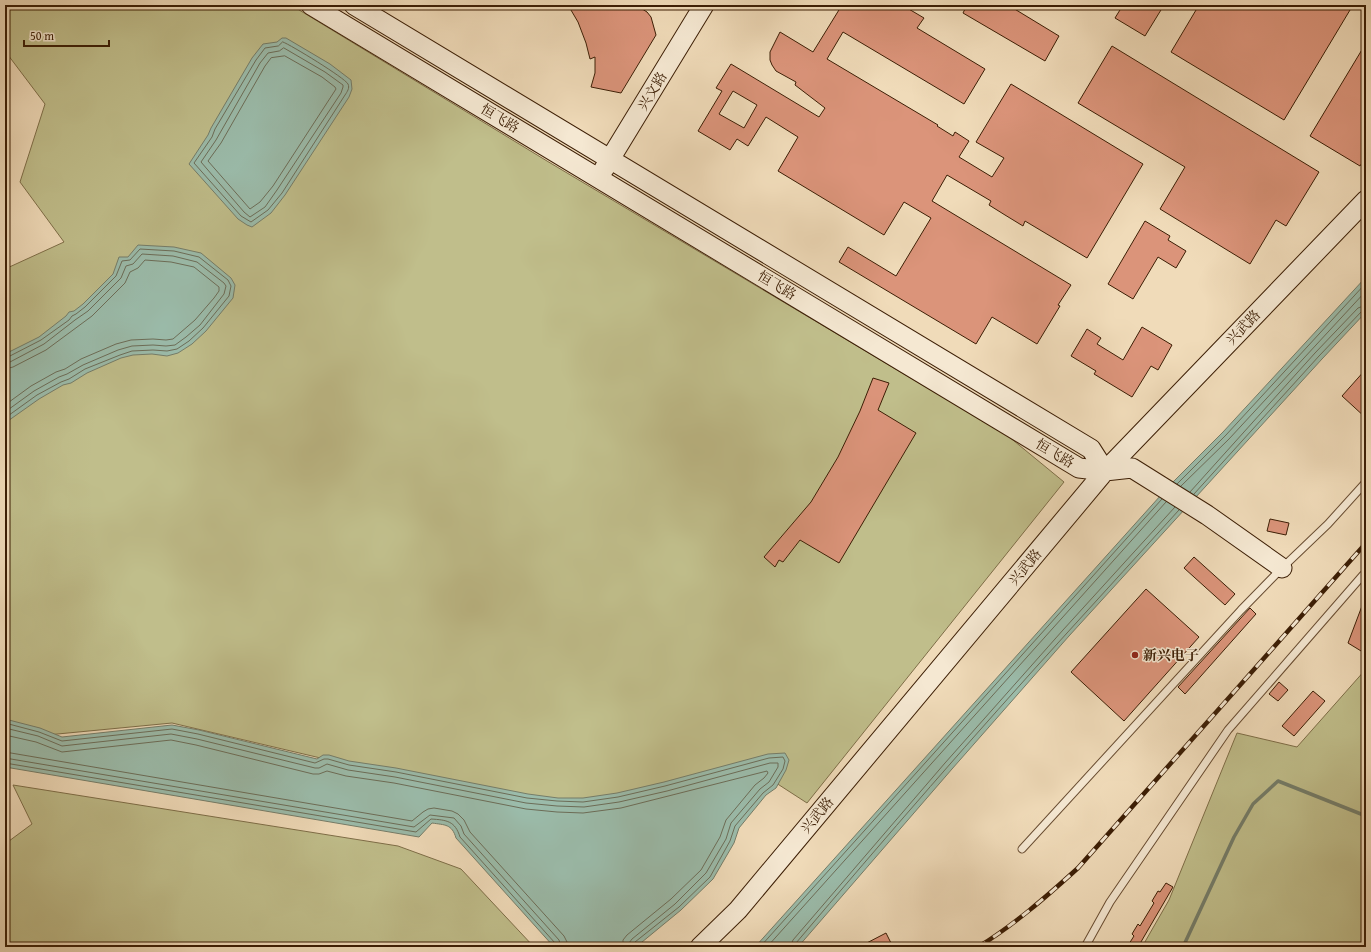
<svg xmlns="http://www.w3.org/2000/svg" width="1371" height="952" font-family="'Gentium Book Plus','Noto Serif SC',serif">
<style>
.green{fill:#c0be8b;stroke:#7e6e48}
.water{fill:#9bbcab;stroke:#757d69}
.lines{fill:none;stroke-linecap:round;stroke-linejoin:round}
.shore{stroke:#6c6d58;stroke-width:1}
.stream{stroke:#757d69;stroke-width:3.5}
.building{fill:#db947a;stroke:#3c1e05;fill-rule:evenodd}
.lane-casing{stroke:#694d32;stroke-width:9}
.secondary-casing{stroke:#3c1e05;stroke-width:21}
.lane{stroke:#f5e8d2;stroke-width:7}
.secondary{stroke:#f5e8d2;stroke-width:19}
.rail-casing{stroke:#3c1e05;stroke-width:4.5}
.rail{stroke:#f5e8d2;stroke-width:3;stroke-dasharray:9;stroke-linecap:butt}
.poi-dot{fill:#8f2418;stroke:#f5e8d2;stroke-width:1.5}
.labels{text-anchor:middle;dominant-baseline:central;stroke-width:3;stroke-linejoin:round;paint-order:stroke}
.street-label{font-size:14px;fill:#3c1e05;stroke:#f5e8d2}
.poi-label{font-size:14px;font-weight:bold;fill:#3c1e05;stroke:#f5e8d2;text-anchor:start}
</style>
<rect width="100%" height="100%" fill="#f0dbb9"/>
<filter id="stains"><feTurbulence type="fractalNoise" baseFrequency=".005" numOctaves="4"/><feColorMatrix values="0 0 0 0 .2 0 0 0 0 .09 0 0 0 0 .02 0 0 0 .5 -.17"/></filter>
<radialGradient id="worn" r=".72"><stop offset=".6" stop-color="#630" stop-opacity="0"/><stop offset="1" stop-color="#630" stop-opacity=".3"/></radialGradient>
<path class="green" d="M5,5H291L547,161L1008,436L1064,482L807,803L756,770L629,806L520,805L172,723L47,735L5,728V269L64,242L20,182L45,104L5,51Z
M1366,669V947H1142L1169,900L1237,733L1297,747Z
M13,785L398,846L461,869L534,947H5V844L32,824Z"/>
<path class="water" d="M282,38H286L330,64L351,80L352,89L349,97L285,195L271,213L252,227L247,225L238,219L189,164L208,135L211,128L252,58L263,44L277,42Z
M138,245L174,247L201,253L231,278L235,285L233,298L206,331L192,344L178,353L167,356L152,354L133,355L121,358L87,373L71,383L63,385L39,399L5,423V354L39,337L66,316L69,312L74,311L83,304L113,274L119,257H128Z
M1366,277V312L1322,359L1069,636L952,769L798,947H755L1170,485L1223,432Z
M5,719L40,728L62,737L172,725L199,730L317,759L323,755H329L349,761L396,768L528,794L558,798H583L617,793L664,782L768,754L785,753L789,760L786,770L776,788L766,795L739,828L734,843L713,879L681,910L636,947H554L456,838C452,824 445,825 432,823L419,837L5,767Z"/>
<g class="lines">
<path class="shore" d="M283,42C291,45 345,78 348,84C350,88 347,92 345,95L282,193L268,210L251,222L241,216L194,163L212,137L215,129L256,60L265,48L278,46Z
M284,48L325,72L343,85V87L341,93L277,190L265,207L250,217L244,212L201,162L216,140L260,63L268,53L279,51Z
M285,56L322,77L335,87L336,89L273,186L260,202L250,209L208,161L221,143L265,66L271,58Z
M5,357H8L41,340L69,320L72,316L76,314L85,307L116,276L122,261L130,260L140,249L174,251L199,257L228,280L231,286L229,296L203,328L189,341L177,349L167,351L153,350L132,351L120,355L85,369L69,379L61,382L37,395L5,418
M5,362H10L44,344L75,320L88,311L121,278L126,266L133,264L142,254L173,256L197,262L224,283L226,286L224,294L200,325L186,337L175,345L166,346L153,345L132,346L118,350L83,365L67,374L59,377L34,391L5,412
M5,369L13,367L46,350L92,316L125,283L130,272L138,268L145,260L171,262L194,267L219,287V291L214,298L195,320L173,339L166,340L153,339L131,340L116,344L81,359L65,369L56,372L31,386L5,405
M1177,484L1226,435L1366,283
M1181,486L1229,439L1366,291
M1190,492L1315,353L1358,308L1366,305
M1194,494L1319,356L1362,311L1366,310
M5,723L39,732L62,741L172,729L198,734L315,763L324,759H328L349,765L396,772L527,798L557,801L583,802L618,797L665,786L769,758L783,757L785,761L783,769L773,785L763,793L735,826L730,841L710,877L679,907L635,942L634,947
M5,728L38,736L62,746L171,734L197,739L315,768H319L327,764L348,770L395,777L526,803L557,806L584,807L619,802L667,791L770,763H778V767L769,782L760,789L731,823L726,839L706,873L675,904L632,939L629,943V947
M5,735L36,742L62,752L171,740L196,745L313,774H319L327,771L346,776L394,783L526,809L557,812L583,813L621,808L767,771L768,773L764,778L755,785L726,820L720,837L701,870L671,899L627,935L623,940V947
M5,752L412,821L423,812L428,809L434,808L452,811L458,814L464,820L470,832L564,936L567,942V947
M5,758L414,827L430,815L454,818L461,826L464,834L559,940L561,947
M5,763L416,832L431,819C447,820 455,821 460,837L555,943L556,947
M760,947L1162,499
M767,947L1166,502
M790,947L793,940L945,763L1063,630L1175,507
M795,947L796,943C885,838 975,734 1067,633C1104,592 1142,551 1179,510"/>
<path class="stream" d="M1183,947L1234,837L1253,804L1278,781L1366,816"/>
</g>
<path class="building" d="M568,5H636L647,12L651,17L656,35L621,93L591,87L595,73V57L590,59L586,43L578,22Z
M842,5H902L924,18L917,28L985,69L964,104L843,32L827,59L938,125L937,126L953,136L955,132L969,141L959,157L992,177L1004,158L976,142L1011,84L1143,164L1087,258L1025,221L1023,226L1005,215L989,205L991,201L947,175L932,201L1071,285L1058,305L1060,306L1037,344L992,317L976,344L839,262L848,247L896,276L931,218L904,202L884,235L778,171L798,137L766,117L748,146L737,139L730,150L698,131L722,91L716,88L731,64L819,117L825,108L795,85L796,82L776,71L772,65L770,60V52L780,32L813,52ZM733,91L757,105L744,128L719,114Z
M967,5H1008L1059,36L1045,61L963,13Z
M1123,5H1164L1145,36L1115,18Z
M1199,5H1342L1350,10L1284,120L1171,52Z
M1366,43V156L1360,166L1310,136Z
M1112,46L1319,172L1286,226L1276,220L1250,264L1160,209L1185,167L1078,103Z
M1145,221L1170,236L1168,240L1186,251L1176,268L1158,257L1133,299L1108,284Z
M1142,327L1172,345L1158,370L1151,366L1132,397L1094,374L1096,371L1071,356L1087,329L1101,338L1097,344L1123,360Z
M1366,369V418L1342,396Z
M873,378L889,383L878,410L916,433L839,563L800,540L783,562L779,560L775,567L764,557L811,502L838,457L860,411Z
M1270,519L1289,523L1286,535L1267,531Z
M1194,557L1235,594L1225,605L1184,568Z
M1146,589L1199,637L1124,721L1071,672Z
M1365,598H1366V654L1348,643Z
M1250,608L1256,614L1185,694L1178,687Z
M1279,682L1288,690L1278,701L1269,694Z
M1313,691L1325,701L1294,736L1282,726Z
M1166,883L1173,887L1138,947H1127L1134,936L1132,934L1138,924L1140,926L1154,903L1152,901L1158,891L1160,892Z
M886,933L893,947H859Z"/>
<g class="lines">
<g class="lane-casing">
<path id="lane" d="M1022,849L1241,610L1282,568L1328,524L1366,482
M1085,947L1110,902L1228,730L1363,575"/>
</g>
<g class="secondary-casing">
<path id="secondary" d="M311,5L1079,468L1105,471L1132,468L1207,515L1282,568
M354,5L1091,449L1105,471
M604,169L704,5
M700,947L738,910L1105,471L1366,200"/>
</g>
<use href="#lane" class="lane"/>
<use href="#secondary" class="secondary"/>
<g class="rail-casing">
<path id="rail" d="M978,947C1014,925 1046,897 1078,868L1366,543"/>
</g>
<use href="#rail" class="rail"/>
</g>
<circle class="poi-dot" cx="1135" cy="655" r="4"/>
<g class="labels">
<g class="street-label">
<text transform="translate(652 91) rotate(-59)">兴文路</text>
<text transform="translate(500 118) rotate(31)">恒飞路</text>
<text transform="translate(777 285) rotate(31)">恒飞路</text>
<text transform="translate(1243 327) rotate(-46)">兴武路</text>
<text transform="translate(1055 453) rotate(31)">恒飞路</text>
<text transform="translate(1025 567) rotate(-50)">兴武路</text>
<text transform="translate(817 815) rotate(-50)">兴武路</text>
</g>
<g class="poi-label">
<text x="1143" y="655">新兴电子</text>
</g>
</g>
<rect width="1371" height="952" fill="none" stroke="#f0dbb9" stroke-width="20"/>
<rect x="6" y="6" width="1359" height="940" fill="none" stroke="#3c1e05" stroke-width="2"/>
<rect x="10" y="10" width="1351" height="932" fill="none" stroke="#3c1e05"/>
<path d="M24 40v6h85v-6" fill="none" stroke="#3c1e05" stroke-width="2"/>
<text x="30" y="40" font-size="12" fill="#3c1e05" stroke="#f5e8d2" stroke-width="3" paint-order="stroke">50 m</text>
<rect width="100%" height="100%" filter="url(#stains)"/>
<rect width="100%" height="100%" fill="url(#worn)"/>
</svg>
